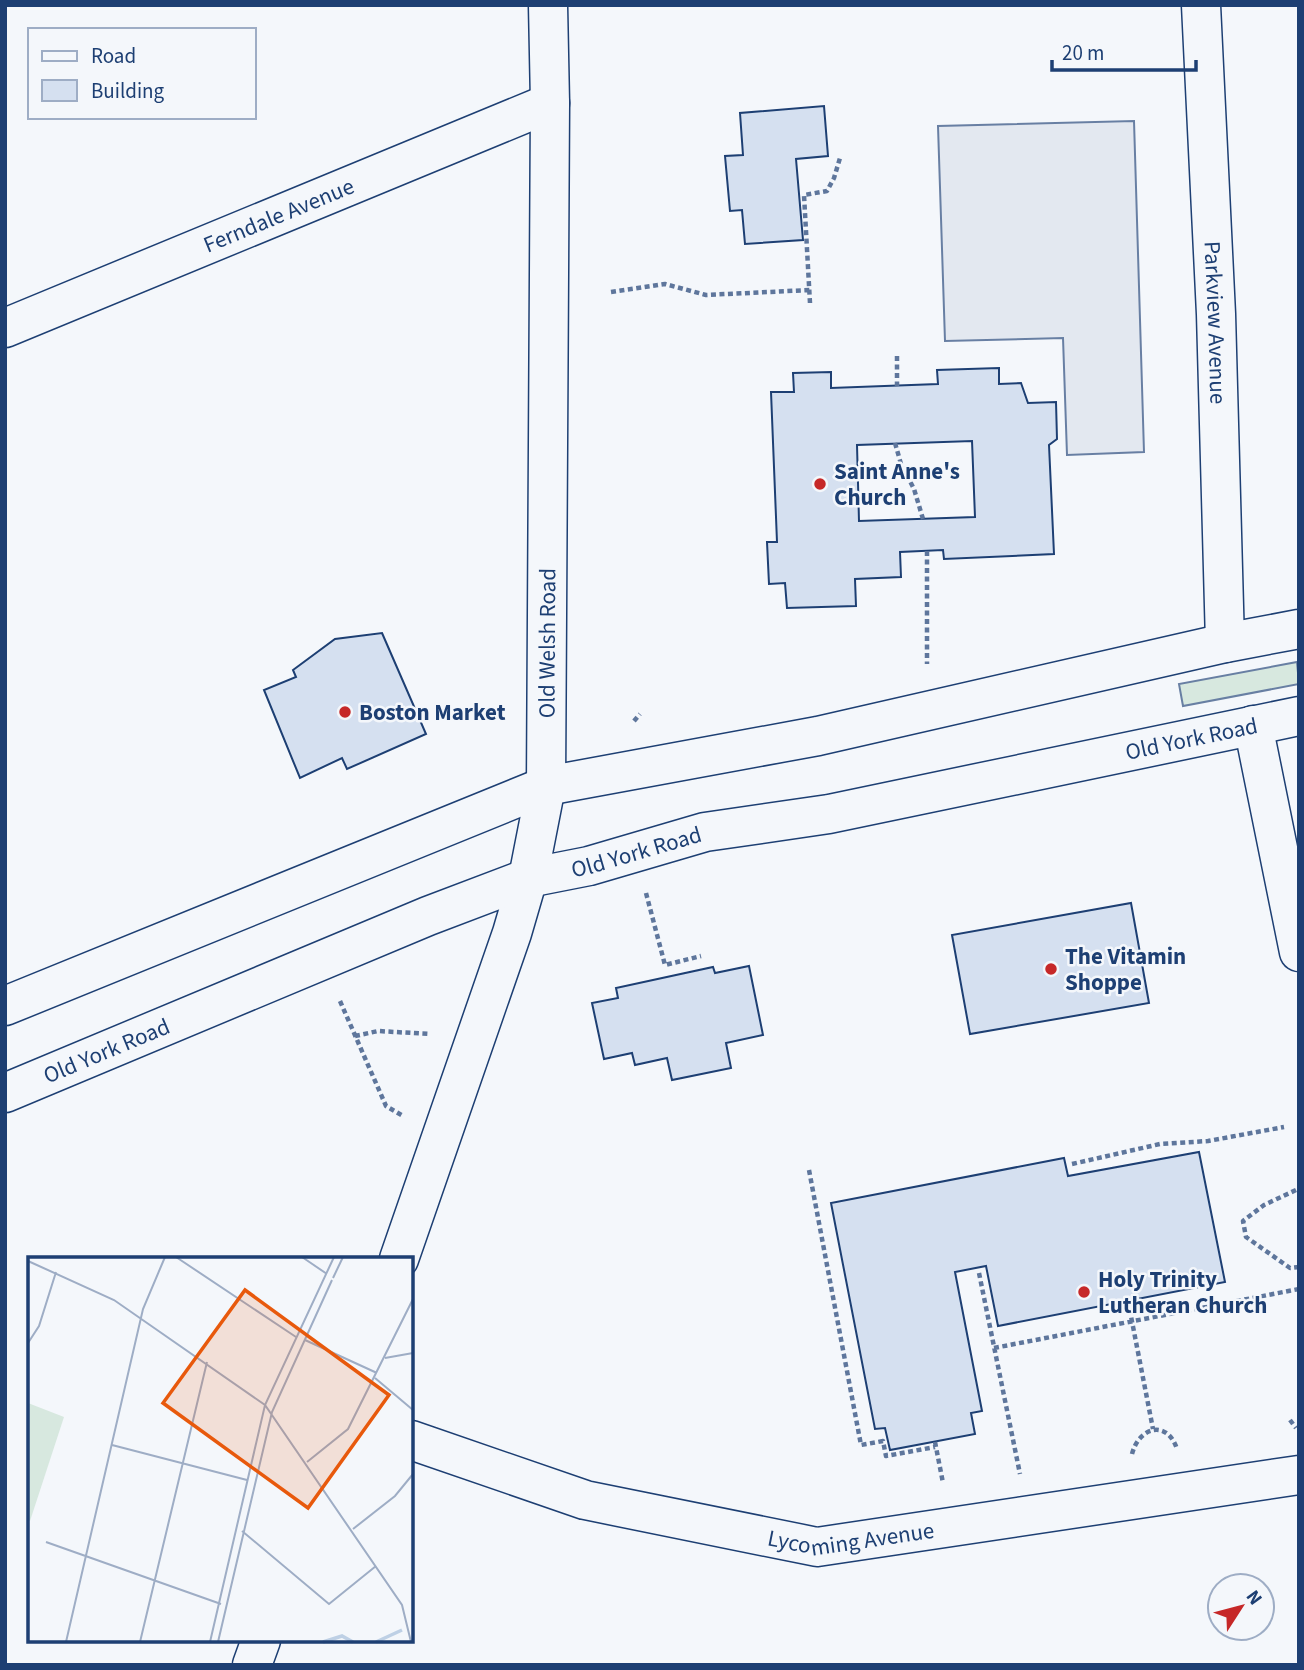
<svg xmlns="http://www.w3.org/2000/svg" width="1304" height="1670" font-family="'Source Sans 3',sans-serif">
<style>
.green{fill:#d7e8df;stroke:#687fa3;stroke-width:2}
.parking{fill:#e3e8f0;stroke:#687fa3;stroke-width:2}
.building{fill:#d5e0f0;stroke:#1d3f73;stroke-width:2;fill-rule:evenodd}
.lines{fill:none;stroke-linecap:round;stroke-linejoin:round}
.minor-casing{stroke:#1d3f73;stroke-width:41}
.major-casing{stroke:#1d3f73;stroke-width:41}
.highway-casing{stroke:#1d3f73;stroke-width:41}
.path{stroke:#5e769c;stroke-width:4.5;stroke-dasharray:5 3.5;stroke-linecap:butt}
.minor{stroke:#f4f7fb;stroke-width:38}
.major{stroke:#f4f7fb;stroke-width:38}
.highway{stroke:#f4f7fb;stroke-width:38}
.poi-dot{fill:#c62828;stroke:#f4f7fb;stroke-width:2.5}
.labels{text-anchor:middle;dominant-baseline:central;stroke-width:5;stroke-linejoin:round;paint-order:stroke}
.street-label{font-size:23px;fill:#1d3f73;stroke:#f4f7fb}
.poi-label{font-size:23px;font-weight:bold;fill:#1d3f73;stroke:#f4f7fb;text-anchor:start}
.inset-river{fill:none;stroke:#bed0e5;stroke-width:3.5}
.inset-road{fill:none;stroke:#9eadc5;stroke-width:2}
.view{fill:#e8590c;fill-opacity:0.15;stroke:#e8590c;stroke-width:3.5}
.inset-edge{fill:none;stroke:#1d3f73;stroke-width:3.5}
</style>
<rect width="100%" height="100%" fill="#f4f7fb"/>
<path class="green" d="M1297,662L1299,684L1183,706L1179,684Z"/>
<path class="parking" d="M1134,121L1144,452L1067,455L1063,338L945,341L938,126Z"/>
<path class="building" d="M824,106L828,156L796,159L803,240L745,244L742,210L730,211L725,156L743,155L740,113Z
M999,368V384L1021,383L1028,403L1056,402L1057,439L1049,445L1054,554L944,559L943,550L900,552L901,577L855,579L856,606L787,608L785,583L769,584L767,542H777L771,392H794L793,373L831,372V388L938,384L937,370ZM972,441L975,517L859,521L857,445Z
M382,633L426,734L347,769L342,758L300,778L264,690L296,677L293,670L335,639Z
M1131,903L1149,1003L970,1034L952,935Z
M749,966L763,1035L726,1043L731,1068L672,1080L667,1058L635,1065L632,1053L604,1059L592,1003L618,998L616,988L713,967L715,973Z
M1199,1152L1225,1282L998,1326L986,1266L955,1272L982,1411L971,1413L975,1434L890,1450L885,1428L875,1429L831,1203L1064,1158L1068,1176Z"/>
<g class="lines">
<g class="minor-casing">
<g id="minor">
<path id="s1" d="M1201,5L1216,314L1225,643"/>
<path id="s2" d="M5,328L550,103"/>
<path d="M1253,725L1299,952"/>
<path id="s3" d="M411,1440L585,1500L817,1547L1299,1475"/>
</g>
</g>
<g class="major-casing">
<g id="major">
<path id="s4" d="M399,1259L512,933L528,878L546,786L550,103L548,5"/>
<path d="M252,1665L261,1640"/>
</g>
</g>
<g class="highway-casing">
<g id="highway">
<path d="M5,1006L546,786L818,736L1225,643L1299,629"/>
<path id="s5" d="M5,1093L428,916L528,878L589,866L705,832L829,814L1299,716"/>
</g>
</g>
<path class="path" d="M611,292L665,284L706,295L810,290
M810,303L804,195L827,191L834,178L840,158
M897,356V386
M895,443L901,464L914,489L923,519
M927,551V664
M634,721L640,714
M646,893L665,965L701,956
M340,1001L386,1106L403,1116
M355,1036L378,1031L430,1034
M1072,1164L1160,1144L1208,1141L1284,1127
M809,1170L861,1445L883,1441L886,1456L935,1447
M1296,1190L1264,1205L1243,1221L1246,1237L1290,1268L1299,1267
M979,1273L1020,1474
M1128,1301L1153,1429
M994,1348L1299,1289
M1290,1420L1296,1428
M935,1442L943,1483
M1132,1454C1139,1427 1167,1419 1177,1449"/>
<use href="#minor" class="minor"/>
<use href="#major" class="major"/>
<use href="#highway" class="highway"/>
</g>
<g class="poi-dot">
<circle cx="820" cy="484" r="7"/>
<circle cx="345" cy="712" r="7"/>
<circle cx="1051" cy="969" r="7"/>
<circle cx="1084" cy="1292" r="7"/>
</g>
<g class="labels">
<g class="street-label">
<text stroke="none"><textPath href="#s2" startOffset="296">Ferndale Avenue</textPath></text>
<text stroke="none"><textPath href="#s1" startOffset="318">Parkview Avenue</textPath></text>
<text stroke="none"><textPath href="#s4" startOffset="639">Old Welsh Road</textPath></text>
<text stroke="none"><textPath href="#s5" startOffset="1244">Old York Road</textPath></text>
<text stroke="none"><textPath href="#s5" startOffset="677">Old York Road</textPath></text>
<text stroke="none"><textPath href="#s5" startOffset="110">Old York Road</textPath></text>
<text stroke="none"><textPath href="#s3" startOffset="455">Lycoming Avenue</textPath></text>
</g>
<g class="poi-label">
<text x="834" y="471">Saint Anne's<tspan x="834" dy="26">Church</tspan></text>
<text x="359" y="712">Boston Market</text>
<text x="1065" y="956">The Vitamin<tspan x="1065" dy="26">Shoppe</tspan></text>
<text x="1098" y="1279">Holy Trinity<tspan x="1098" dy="26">Lutheran Church</tspan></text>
</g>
</g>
<g transform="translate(28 1257)">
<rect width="385" height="385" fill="#f4f7fb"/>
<path d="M0,146L36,160L2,264L0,263Z" fill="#d7e8df"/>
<path class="inset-river" d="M295,385L314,379L325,385M348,385L374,373"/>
<path class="inset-road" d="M148,0L268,80M274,0L299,17M0,4L86,43L237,148L374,348L383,385M305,21L315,0M277,83L349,116M0,86L11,69L28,15M357,101L385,96M347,121L385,153M84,188L219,223M279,205L320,172L385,42M325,272L367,239L385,217M214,274L301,347L348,309M18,285L193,347M38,385L115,52L137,0M112,385L179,105M182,385L237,148L306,0M190,385L244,155L304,23"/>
<path class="view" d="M217,33L361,138L280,251L135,146Z"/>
<rect width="385" height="385" class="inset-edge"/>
</g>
<rect width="1304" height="1670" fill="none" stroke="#1d3f73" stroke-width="14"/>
<rect x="28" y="28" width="228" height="91" fill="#f4f7fb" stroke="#9eadc5" stroke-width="2"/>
<rect x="42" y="51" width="35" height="10" fill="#f4f7fb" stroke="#9eadc5" stroke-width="2"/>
<text x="91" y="63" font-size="21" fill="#1d3f73">Road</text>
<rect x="42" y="80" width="35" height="21" fill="#d5e0f0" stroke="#9eadc5" stroke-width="2"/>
<text x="91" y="98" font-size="21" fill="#1d3f73">Building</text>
<g transform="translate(1241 1607) rotate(54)"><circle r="33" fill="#f4f7fb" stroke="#9eadc5" stroke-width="2"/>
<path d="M0-5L12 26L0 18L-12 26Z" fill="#c62828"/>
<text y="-10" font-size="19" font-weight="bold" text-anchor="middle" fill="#1d3f73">N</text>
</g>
<path d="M1052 60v10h144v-10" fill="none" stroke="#1d3f73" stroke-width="3.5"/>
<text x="1062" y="60" font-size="21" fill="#1d3f73" stroke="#f4f7fb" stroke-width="5" paint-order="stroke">20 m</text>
</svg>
